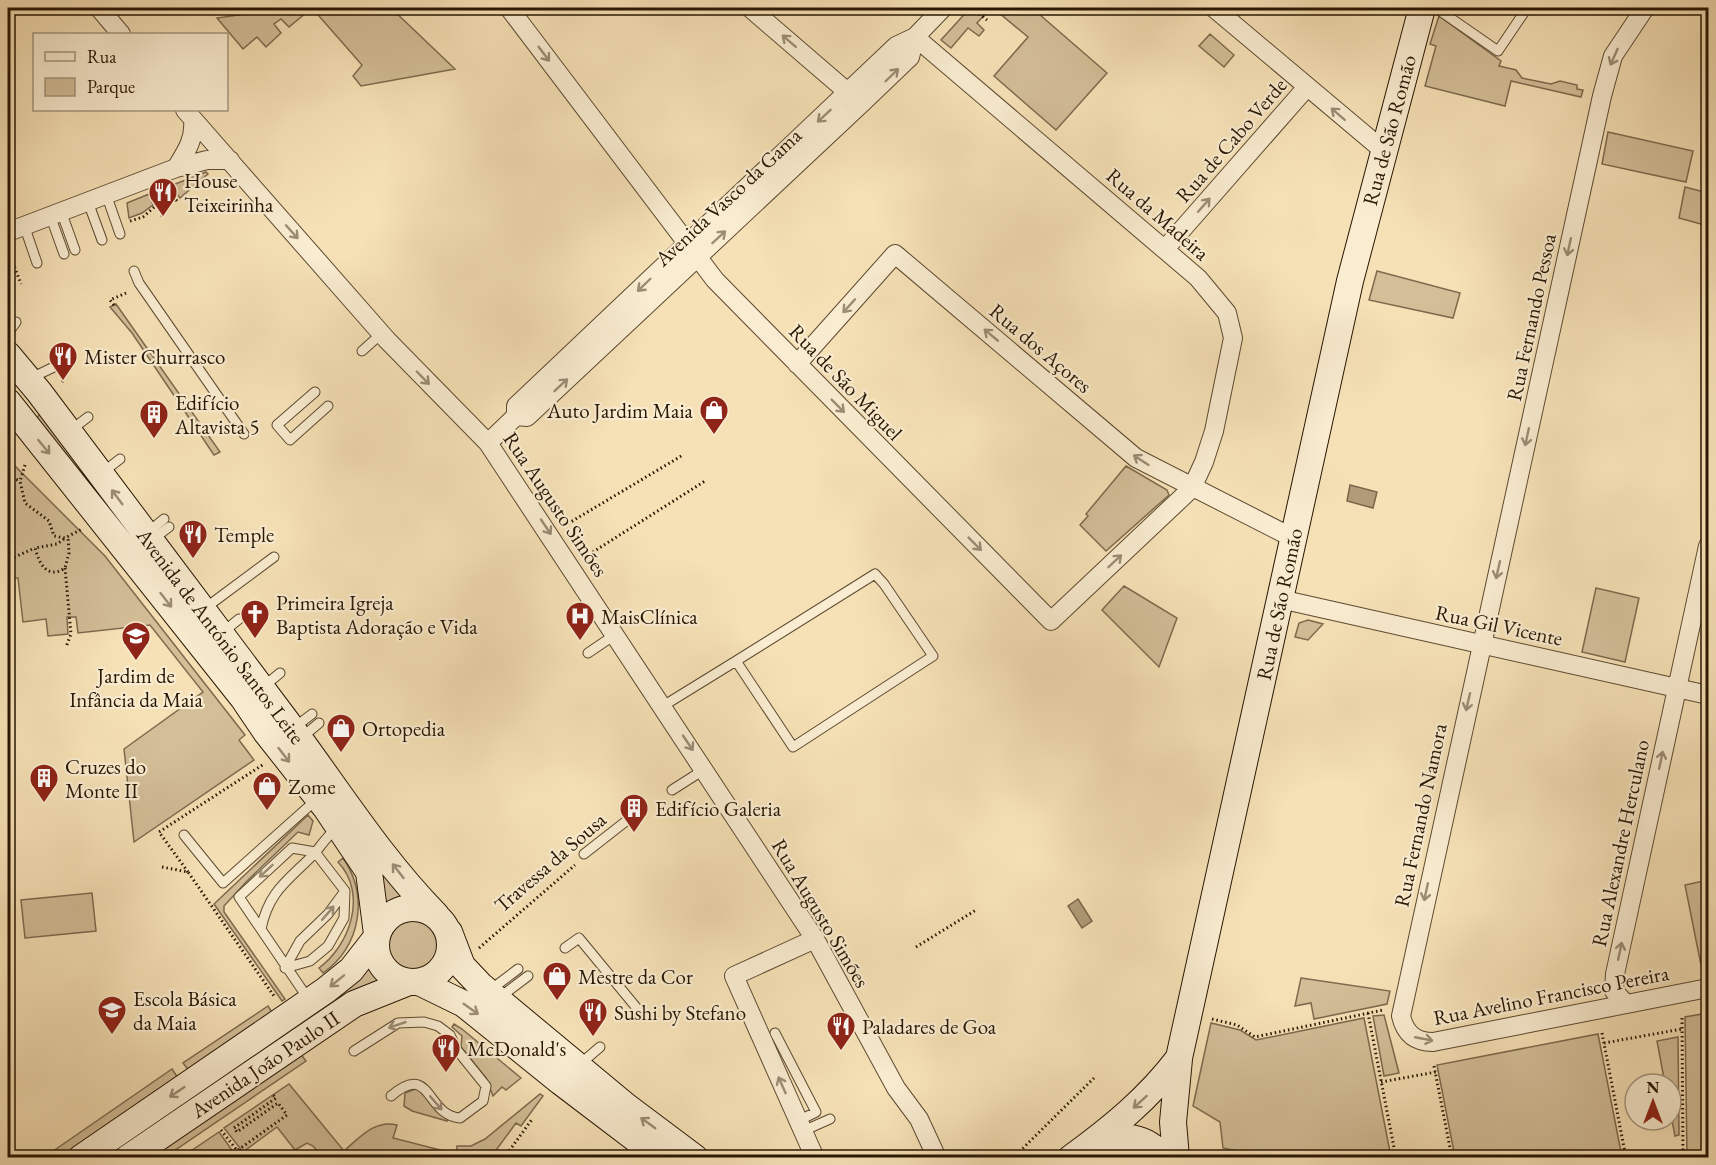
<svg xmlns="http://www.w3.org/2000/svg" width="1716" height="1165" font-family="'EB Garamond',serif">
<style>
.green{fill:#d3be98;stroke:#7e6a4e;stroke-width:1.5}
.water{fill:#b09c79;stroke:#7a664a;stroke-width:1.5}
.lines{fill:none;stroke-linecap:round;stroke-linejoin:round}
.service-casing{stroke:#5c4930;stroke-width:11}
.minor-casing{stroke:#5c4930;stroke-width:20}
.secondary-casing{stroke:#281603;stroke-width:28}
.path{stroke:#281603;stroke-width:3;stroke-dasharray:1.5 3;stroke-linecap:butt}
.service{stroke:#f9ecd0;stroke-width:9}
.minor{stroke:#f9ecd0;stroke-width:18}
.secondary{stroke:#f9ecd0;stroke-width:26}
.oneway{stroke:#9b8c74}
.labels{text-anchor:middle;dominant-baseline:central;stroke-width:4.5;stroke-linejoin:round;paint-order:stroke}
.street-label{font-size:21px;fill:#281603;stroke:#f9ecd0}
.poi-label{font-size:21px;fill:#281603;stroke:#f9ecd0;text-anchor:start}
</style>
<rect width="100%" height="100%" fill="#f6e1b6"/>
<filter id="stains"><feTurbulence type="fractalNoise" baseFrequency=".00333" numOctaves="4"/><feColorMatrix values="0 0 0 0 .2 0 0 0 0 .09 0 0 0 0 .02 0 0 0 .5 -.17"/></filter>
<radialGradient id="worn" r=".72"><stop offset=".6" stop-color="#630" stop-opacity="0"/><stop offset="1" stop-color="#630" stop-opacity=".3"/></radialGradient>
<path class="green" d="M287,8H391L455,69L361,86L353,76L362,65L312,8L289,27L281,19L274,24L281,33L266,47L257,37L243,49L217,18Z
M970,8H991L977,23L984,30L979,36L968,28L951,48L941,40Z
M993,8H1032L1107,73L1056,130L994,76L1028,37Z
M1439,16L1501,61L1499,66L1516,70L1522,78L1551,84L1560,81L1577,85V89L1583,90L1581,97L1511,81L1505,106L1425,86L1436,46L1430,44Z
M1210,34L1234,55L1224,67L1199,46Z
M1608,132L1693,151L1686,182L1602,164Z
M206,172L208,174L180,198L170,186Z
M1685,187L1708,193V226L1679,218Z
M149,194L153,205L142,213L129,218L127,203Z
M1377,271L1460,293L1453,318L1369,300Z
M116,304L220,452L214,455L132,333L110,307Z
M41,410L154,563L149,567L34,426Z
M8,459L105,556L245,735L239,740L254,760L134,842L124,749L203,692L150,625L78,633L76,617H67L68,634L48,636L46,619L23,622L18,578H12L8,539Z
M1126,466L1167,490L1169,495L1106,551L1080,525L1088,516L1086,514Z
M1124,586L1177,618L1159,667L1102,610Z
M1596,588L1639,598L1625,662L1582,652Z
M1308,620L1323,624L1308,640L1295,637L1299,623Z
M308,815L313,821L309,835L298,832L247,881L224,906V912L285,999L282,1001L214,904Z
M370,844L412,899L397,902L384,909Z
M343,858C369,896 361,946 323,973L319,968C350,945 368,894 338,862Z
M1708,880V963L1701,965L1685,885Z
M92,893L96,931L25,938L21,900Z
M385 946a28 28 0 1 1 56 0a28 28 0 1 1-56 0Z
M369,964L380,982L301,1027L298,1022Z
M1301,978L1390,991L1387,1004L1314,1019L1311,1003L1295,1006Z
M268,1006L273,1014L189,1071L183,1063Z
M1708,1013V1157H1687L1685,1017Z
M1384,1015L1399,1073L1384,1076L1373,1016Z
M1364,1018L1391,1157H1266L1223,1148L1220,1122L1193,1106L1211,1023L1240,1030L1256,1040Z
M454,1024L462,1029L521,1078L506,1090L502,1087L493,1096L486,1078L461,1047L462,1036L452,1027Z
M285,1031L288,1036L110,1157L100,1158Z
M1598,1034L1622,1157H1455L1437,1065Z
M1678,1037L1679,1135L1675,1136L1671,1115V1084H1665L1657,1041Z
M300,1053L306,1061L165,1157L147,1158Z
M172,1069L178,1078L61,1157L43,1158Z
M289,1084L344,1151C359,1138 375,1119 397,1125L393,1138L456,1154L457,1146H471L485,1139L540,1094L543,1096L521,1126L516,1123L491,1157H411L388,1152L359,1157H323L313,1146L307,1143L295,1150L277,1127L243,1152L224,1128Z
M418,1088L448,1119L447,1121L412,1111L404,1106L405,1093Z
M219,1132L234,1153L229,1157H182Z"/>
<path class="water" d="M1350,485L1377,492L1373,508L1347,501Z
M1078,899L1092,921L1082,928L1068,906Z"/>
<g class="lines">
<g class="service-casing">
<path id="service" d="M1436,8L1498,51L1527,8
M106,194L120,234
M88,202L102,240
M61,211L75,250
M50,215L64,254
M24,225L37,263
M134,271L139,283L244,434
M8,333L16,322
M362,351L381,334
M31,378L56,366
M315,392L277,425L290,440L328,406
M71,430L88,417
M103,472L120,459
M147,533L164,519
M152,540L169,527
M875,574L884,584L933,656L793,747L736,661Z
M204,609L274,557
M222,633L239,619
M588,653L616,634
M263,687L280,673
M663,706L736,661
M295,727L312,714
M300,739L319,723
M672,790L705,769
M184,835L223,883L316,800
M584,854L639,811
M261,929C269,890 289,880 315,853C322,844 328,835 337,828
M565,948L579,938L640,1012
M285,968L310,961L328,946L344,918L345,891L315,852L292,848L239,897L309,1000
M285,968L300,941L328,914L345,891
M489,991L518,969
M499,998L528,976
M775,1033L816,1112L798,1121
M354,1051L398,1023L424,1022L438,1026L450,1035L457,1050L486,1086L483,1101L460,1118C425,1115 432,1061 391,1096
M579,1065L600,1047
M803,1131L830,1119"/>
</g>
<g class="minor-casing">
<path id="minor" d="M99,8L121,34
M509,8L715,280L1051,621L1192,488L1204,462L1214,431L1233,338L1227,313L1198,278L915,37
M750,8L858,101
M1214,8L1384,151
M1645,8L1613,56L1602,96L1401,1016C1405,1033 1415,1042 1433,1042L1708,988
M185,110L387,340L488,443L815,939L896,1088L919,1119L937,1158
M176,168C186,152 195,139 193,120
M8,232L176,168L207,160H230
M1165,249L1307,87
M797,364L895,254L1136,458L1293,538
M516,416V406L896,46L915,37L943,8
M488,443L516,416L527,417L861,104L910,57L915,37
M1280,599L1708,695
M1626,1004L1614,991L1615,974L1708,546
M815,1158L734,976L815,939"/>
</g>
<g class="secondary-casing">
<path id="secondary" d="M8,355L39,392C120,501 203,609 284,718C334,784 378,856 436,915
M8,402L243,698L266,732L326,808L369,872L377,934
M376 945a37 37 0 1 1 74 0a37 37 0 1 1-74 0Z
M449,932L462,966L480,985L627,1107L695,1158
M419,982L464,1004L561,1082L661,1158
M1094,1142C1123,1135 1144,1134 1164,1158
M81,1158L326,990L351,970L376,938
M128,1158L354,1004L409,982
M1071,1158C1111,1129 1149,1098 1179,1058L1350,281L1422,8
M1176,1158L1173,1122L1179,1059"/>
</g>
<path class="path" d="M972,8L987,20
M170,193L177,201
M154,194L163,218
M130,221L143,217L170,193
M8,250L21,284
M114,305L110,300L126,293
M8,307H9
M62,382L63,381
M25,465L20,481L25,503L49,521L54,536L65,538L82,529
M8,476L20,481
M564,526L683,455
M64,539L57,544L35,548C39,563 47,580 65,568L69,553L68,537
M585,557L705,481
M10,559L35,548
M65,568L71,634L66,647
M162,867L188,872L274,996
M188,872L159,832L264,764
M916,947L976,910
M479,948L575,865
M1368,1013L1396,1158
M1682,1018L1683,1158
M1212,1019L1237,1025L1255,1037L1383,1010
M1602,1033L1626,1158
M1604,1043L1682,1029
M1434,1066L1452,1158
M1381,1082L1436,1072
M221,1130L243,1158
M238,1150L287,1115L278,1103L237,1132L234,1128L276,1098L273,1095
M504,1158L533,1118
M1013,1158L1094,1078"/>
<use href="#service" class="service"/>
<use href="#minor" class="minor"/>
<use href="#secondary" class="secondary"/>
</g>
<defs><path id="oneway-shaft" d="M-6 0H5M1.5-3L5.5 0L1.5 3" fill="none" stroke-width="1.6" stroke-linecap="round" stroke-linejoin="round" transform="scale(1.5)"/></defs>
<g class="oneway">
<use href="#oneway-shaft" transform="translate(789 41) rotate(-139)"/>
<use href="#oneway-shaft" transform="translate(544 54) rotate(53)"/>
<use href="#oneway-shaft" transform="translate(1614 57) rotate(114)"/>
<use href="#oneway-shaft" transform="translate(892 75) rotate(-44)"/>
<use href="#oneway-shaft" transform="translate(1338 114) rotate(-139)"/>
<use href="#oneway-shaft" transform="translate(824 116) rotate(137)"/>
<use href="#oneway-shaft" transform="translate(1204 205) rotate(-49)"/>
<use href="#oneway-shaft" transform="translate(292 232) rotate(48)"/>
<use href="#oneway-shaft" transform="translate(719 237) rotate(-43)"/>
<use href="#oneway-shaft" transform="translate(1569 247) rotate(102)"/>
<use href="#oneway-shaft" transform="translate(644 285) rotate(136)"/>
<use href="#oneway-shaft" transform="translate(849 306) rotate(132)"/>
<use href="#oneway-shaft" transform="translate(991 335) rotate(-140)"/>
<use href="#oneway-shaft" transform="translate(423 378) rotate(46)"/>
<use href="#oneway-shaft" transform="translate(561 385) rotate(-43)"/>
<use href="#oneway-shaft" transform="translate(838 406) rotate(45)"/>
<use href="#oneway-shaft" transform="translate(1527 437) rotate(102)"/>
<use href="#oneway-shaft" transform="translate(44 447) rotate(51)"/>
<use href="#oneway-shaft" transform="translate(1141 460) rotate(-147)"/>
<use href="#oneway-shaft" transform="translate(117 497) rotate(-127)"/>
<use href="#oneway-shaft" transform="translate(546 527) rotate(56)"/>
<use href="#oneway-shaft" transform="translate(975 544) rotate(45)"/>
<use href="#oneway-shaft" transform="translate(1115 561) rotate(-43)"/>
<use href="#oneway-shaft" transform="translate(1498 570) rotate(103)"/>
<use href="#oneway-shaft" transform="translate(166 600) rotate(52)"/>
<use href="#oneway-shaft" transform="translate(1468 702) rotate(103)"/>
<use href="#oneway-shaft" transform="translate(688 743) rotate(56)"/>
<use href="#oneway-shaft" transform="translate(284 755) rotate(52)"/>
<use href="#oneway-shaft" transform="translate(1661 760) rotate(-78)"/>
<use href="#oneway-shaft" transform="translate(266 871) rotate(137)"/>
<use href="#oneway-shaft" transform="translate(398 871) rotate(-128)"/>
<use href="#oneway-shaft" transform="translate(1426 892) rotate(102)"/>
<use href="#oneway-shaft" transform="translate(328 913) rotate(-49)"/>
<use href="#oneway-shaft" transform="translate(1620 951) rotate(-78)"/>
<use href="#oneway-shaft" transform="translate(337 981) rotate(141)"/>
<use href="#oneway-shaft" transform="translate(471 1009) rotate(35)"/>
<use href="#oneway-shaft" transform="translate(397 1025) rotate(161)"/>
<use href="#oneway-shaft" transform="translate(1424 1039) rotate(11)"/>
<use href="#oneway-shaft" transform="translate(782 1085) rotate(-114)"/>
<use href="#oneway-shaft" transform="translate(177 1092) rotate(146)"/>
<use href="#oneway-shaft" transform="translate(1140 1102) rotate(138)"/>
<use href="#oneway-shaft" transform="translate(436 1103) rotate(49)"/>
<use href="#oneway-shaft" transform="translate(648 1123) rotate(-144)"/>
</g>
<defs>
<g id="restaurant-pin" transform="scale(1.5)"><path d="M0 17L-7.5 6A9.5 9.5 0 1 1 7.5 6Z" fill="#8f2418" stroke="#f9ecd0"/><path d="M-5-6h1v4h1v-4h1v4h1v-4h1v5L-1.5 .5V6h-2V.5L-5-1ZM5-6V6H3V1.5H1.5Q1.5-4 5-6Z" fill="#fff"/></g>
<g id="shop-pin" transform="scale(1.5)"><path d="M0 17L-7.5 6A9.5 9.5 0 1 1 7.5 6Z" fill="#8f2418" stroke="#f9ecd0"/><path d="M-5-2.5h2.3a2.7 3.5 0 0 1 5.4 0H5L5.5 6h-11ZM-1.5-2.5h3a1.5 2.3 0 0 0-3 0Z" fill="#fff"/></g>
<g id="building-pin" transform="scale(1.5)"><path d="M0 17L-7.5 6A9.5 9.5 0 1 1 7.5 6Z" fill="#8f2418" stroke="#f9ecd0"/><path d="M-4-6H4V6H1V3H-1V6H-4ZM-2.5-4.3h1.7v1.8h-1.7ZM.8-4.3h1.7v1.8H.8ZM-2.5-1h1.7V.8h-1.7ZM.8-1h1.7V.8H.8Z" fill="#fff"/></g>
<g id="church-pin" transform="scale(1.5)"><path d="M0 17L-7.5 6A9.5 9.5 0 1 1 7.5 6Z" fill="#8f2418" stroke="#f9ecd0"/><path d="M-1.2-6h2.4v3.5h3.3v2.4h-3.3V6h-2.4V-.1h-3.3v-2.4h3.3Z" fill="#fff"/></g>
<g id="hospital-pin" transform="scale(1.5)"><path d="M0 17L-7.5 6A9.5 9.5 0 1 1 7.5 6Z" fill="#8f2418" stroke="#f9ecd0"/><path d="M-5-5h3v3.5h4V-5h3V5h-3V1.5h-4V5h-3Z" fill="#fff"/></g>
<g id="school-pin" transform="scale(1.5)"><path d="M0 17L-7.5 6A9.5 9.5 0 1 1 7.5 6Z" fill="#8f2418" stroke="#f9ecd0"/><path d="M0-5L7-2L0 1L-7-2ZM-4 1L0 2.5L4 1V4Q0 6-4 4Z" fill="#fff"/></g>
</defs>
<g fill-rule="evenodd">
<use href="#restaurant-pin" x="163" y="192"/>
<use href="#restaurant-pin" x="63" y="356"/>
<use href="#shop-pin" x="714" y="410"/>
<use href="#building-pin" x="154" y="414"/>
<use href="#restaurant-pin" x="193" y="534"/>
<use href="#church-pin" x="255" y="614"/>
<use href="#hospital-pin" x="580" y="616"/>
<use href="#school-pin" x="136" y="636"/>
<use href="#shop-pin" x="341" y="728"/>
<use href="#building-pin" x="44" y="778"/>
<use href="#shop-pin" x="267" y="786"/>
<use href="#building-pin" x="634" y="808"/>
<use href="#shop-pin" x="557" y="976"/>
<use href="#school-pin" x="112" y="1010"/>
<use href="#restaurant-pin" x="593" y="1012"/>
<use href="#restaurant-pin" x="841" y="1026"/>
<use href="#restaurant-pin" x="446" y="1048"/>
</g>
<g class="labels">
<g class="street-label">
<text transform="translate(1389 130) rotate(-75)">Rua de São Romão</text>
<text transform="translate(1231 140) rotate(-49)">Rua de Cabo Verde</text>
<text transform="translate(728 197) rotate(-43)">Avenida Vasco da Gama</text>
<text transform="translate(1158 214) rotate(41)">Rua da Madeira</text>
<text transform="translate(1531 317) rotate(-78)">Rua Fernando Pessoa</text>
<text transform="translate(1041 348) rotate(40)">Rua dos Açores</text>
<text transform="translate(846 382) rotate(46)">Rua de São Miguel</text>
<text transform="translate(556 504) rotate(56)">Rua Augusto Simões</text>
<text transform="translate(1279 604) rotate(-78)">Rua de São Romão</text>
<text transform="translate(1499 625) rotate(12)">Rua Gil Vicente</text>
<text transform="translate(221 636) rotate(53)">Avenida de António Santos Leite</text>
<text transform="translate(1420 815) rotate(-78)">Rua Fernando Namora</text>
<text transform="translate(1620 843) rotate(-78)">Rua Alexandre Herculano</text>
<text transform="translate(550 862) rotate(-41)">Travessa da Sousa</text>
<text transform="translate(821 913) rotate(59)">Rua Augusto Simões</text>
<text transform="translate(1551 995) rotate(-11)">Rua Avelino Francisco Pereira</text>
<text transform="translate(265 1064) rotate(-34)">Avenida João Paulo II</text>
</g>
<g class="poi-label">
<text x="184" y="180">House<tspan x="184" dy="24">Teixeirinha</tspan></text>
<text x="84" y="356">Mister Churrasco</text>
<text x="175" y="402">Edifício<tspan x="175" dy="24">Altavista 5</tspan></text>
<text x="693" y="410" text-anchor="end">Auto Jardim Maia</text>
<text x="214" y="534">Temple</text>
<text x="276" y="602">Primeira Igreja<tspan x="276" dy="24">Baptista Adoração e Vida</tspan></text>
<text x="601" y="616">MaisClínica</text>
<text x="136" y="675" text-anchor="middle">Jardim de<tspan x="136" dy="24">Infância da Maia</tspan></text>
<text x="362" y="728">Ortopedia</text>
<text x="65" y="766">Cruzes do<tspan x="65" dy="24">Monte II</tspan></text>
<text x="288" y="786">Zome</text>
<text x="655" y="808">Edifício Galeria</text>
<text x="578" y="976">Mestre da Cor</text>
<text x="133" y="998">Escola Básica<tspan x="133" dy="24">da Maia</tspan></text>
<text x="614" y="1012">Sushi by Stefano</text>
<text x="862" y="1026">Paladares de Goa</text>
<text x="467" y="1048">McDonald's</text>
</g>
</g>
<rect width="1716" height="1165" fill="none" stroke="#f6e1b6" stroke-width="30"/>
<rect x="9" y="9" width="1698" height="1147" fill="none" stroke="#281603" stroke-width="3"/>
<rect x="15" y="15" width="1686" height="1135" fill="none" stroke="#281603" stroke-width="1.5"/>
<rect x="33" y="33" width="195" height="78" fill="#f9ecd0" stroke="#a5967e" stroke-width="1.5"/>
<rect x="45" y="52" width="30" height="9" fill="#f9ecd0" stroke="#a5967e" stroke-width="1.5"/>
<text x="87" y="63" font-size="18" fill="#281603">Rua</text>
<rect x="45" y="78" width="30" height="18" fill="#d3be98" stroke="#a5967e" stroke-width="1.5"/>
<text x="87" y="93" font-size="18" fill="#281603">Parque</text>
<g transform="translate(1653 1102)"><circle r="28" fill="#f9ecd0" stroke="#a5967e" stroke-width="1.5"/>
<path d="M0-4.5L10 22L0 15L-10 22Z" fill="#8f2418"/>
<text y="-9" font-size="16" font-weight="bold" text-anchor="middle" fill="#281603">N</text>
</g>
<rect width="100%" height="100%" filter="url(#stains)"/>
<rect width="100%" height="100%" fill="url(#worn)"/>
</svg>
